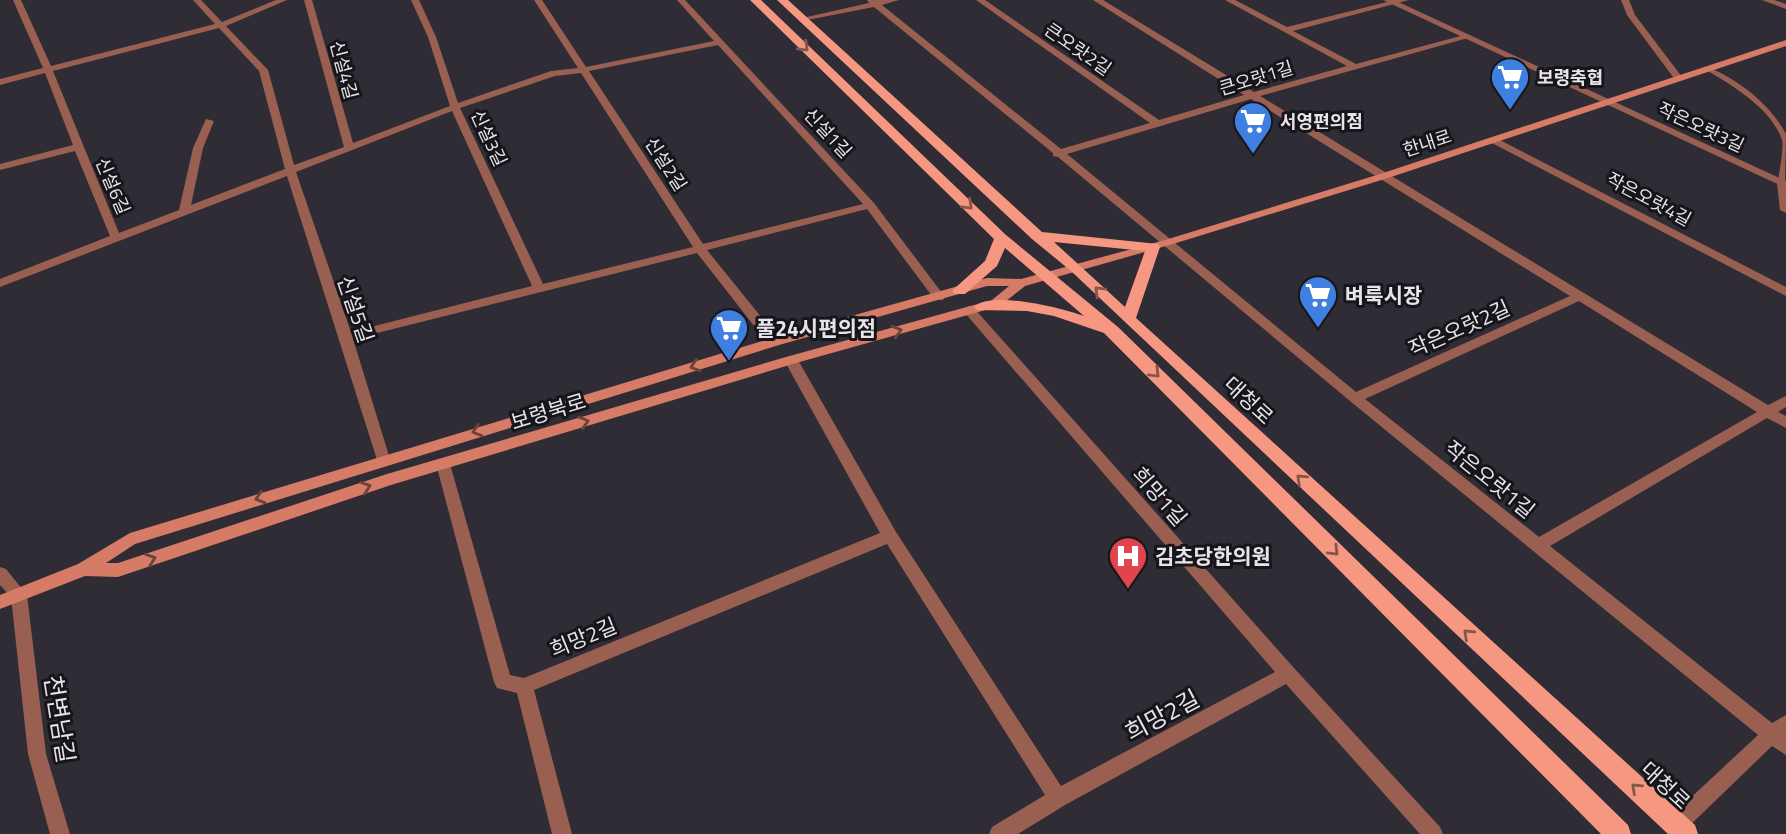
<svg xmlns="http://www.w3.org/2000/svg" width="1786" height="834" font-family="'Titillium Web','Noto Sans KR',sans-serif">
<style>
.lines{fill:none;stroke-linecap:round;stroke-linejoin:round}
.service{fill:#996052;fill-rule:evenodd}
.minor{fill:#996052;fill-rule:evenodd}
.tertiary{fill:#996052;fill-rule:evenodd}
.secondary{fill:#d67b65;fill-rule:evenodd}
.primary{fill:#f69881;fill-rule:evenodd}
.oneway{stroke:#86564d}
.oneway2{stroke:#6c433b}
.labels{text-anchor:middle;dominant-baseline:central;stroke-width:6;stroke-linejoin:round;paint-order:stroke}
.far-street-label{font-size:18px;fill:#e6e4ea;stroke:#161519}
.far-poi-label{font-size:18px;font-weight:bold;fill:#e6e4ea;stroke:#161519;text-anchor:start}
.poi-label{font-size:21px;font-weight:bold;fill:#e6e4ea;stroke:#161519;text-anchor:start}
.street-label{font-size:21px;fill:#e6e4ea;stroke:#161519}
.near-street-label{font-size:24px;fill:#e6e4ea;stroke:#161519}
</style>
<rect width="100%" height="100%" fill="#2f2c35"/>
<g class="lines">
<path class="service" d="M1708,67C1739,80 1770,104 1786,134L1785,185H1779L1778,183C1779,172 1784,149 1782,140C1772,109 1732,85 1706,70L1705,69Z"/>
<path class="minor" d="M13,0H21L51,66L215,24L193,0H201L222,22L276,0H287L226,26L268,70L294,165L344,147L304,0H312L353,143L450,106L428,37L411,0H419L436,37L458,103L551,71L578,68L534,0H542L586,67L714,41L677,0H685L874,203L945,297L943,300H935L867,209L707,250L779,339L780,342L774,346L769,345L697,253L353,339L390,459L388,463H378L287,176L0,287V279L110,236L75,151L0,170V164L73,145L45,73L0,85V79L43,68ZM219,28L259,71L285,169L191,205L203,148L214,121L206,119L193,148L179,210L119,233L53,71ZM718,45L863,204L703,244L589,71ZM581,73L693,247L543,284L460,108L555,76ZM452,111L532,286L351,332L296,172Z
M867,0H899L882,5L1061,149L1150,123L976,0H985L1159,120L1244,95L1093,0H1103L1254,92L1347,66L1225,0H1235L1287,27L1395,0H1409L1293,31L1356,64L1468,34V38L1260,96L1768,405L1786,396V407L1778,412L1786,416V428L1767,418L1550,546L1772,723L1786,715V755L1772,746L1683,832L1678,834L1669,832L1666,825L1669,818L1758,735L1350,401L1058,157L1053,156V153L874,7L802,21L798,19L869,3ZM1251,99L1570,296L1356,392L1067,154ZM1579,301L1757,412L1539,537L1365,399Z
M1621,0H1629L1635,15L1682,77V81H1676L1627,15Z
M1762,0H1774L1786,4V9Z
M1494,137L1786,287V296L1490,142V138Z
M1782,180L1786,181V213L1780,210L1777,183Z
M969,306L973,307L1294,668L1440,827L1443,834H1420L1286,684L1065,805L1018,834H989L992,827L1045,795L887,544L534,690L572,834H552L517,693L497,688L494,682L436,464L438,460H448L450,464L510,675L524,678L880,533L784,360L791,356L798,360L896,532L1061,786L1275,672L965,313L963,310Z"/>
<path class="tertiary" d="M1383,0H1394L1786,181V188Z
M0,567L6,569L27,595L46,754L70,834H50L28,754L11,597L0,585Z"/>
<path class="secondary" d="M1786,40V46L1388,178L1173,244L1025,286L1000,306L796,363L391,485L118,577L85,576L0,609V595L78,564L130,533L769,339L987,278L1021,279L1165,240L1380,174ZM987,286H1009L992,300L786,357L387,474L118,563H106L135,544L779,345Z"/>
<path class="primary" d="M750,0H761L1006,235L1118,327L1628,825L1631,834H1601L1104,333L1054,316L1027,311L977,310L974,307C991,290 1062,308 1084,316L1005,248L997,266L965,294H955L952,291L955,288L985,261L994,239Z
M777,0H788L1042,232L1158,244L1160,247L1136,318L1695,825L1698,834H1668L1071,271L1032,239ZM1054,242L1145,251L1125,307Z"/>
</g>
<defs><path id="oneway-chevron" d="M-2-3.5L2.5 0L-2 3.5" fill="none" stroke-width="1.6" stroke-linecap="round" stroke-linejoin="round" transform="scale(1.75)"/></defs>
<g class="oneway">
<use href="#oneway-chevron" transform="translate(804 47) rotate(44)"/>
<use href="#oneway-chevron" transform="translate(968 205) rotate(44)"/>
<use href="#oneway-chevron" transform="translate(1099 291) rotate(-135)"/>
<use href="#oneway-chevron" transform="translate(1155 373) rotate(45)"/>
<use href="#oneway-chevron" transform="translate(1301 479) rotate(-137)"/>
<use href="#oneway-chevron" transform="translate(1334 551) rotate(45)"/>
<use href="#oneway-chevron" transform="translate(1468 634) rotate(-137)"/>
<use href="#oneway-chevron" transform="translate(1636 788) rotate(-137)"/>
</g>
<g class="oneway2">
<use href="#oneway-chevron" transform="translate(897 331) rotate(-16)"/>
<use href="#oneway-chevron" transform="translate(695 366) rotate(163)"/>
<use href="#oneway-chevron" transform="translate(584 422) rotate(-17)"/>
<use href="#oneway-chevron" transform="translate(477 431) rotate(163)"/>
<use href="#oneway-chevron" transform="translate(366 487) rotate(-19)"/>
<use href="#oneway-chevron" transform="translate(260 498) rotate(163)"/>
<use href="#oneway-chevron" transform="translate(151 559) rotate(-19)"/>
</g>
<defs>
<g id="supermarket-pin" transform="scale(2.0125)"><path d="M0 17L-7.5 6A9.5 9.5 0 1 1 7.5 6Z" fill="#3f7fe0" stroke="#161519"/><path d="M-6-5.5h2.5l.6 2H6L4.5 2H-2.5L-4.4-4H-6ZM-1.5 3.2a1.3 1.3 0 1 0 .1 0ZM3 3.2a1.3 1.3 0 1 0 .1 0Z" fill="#fff"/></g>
<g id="hospital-pin" transform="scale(2.0125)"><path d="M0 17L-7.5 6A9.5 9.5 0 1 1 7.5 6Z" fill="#e0444e" stroke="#161519"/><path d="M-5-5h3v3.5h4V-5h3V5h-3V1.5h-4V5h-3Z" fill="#fff"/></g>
</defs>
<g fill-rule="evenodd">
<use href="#supermarket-pin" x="1510" y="77"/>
<use href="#supermarket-pin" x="1253" y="121"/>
<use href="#supermarket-pin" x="1318" y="295"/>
<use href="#supermarket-pin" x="729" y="328"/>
<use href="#hospital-pin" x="1128" y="556"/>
</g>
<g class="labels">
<g class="far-street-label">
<text transform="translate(1078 49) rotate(35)">큰오랏2길</text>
<text transform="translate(344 70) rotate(75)">신설4길</text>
<text transform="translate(1256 78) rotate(-17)">큰오랏1길</text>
<text transform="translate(1701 127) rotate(25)">작은오랏3길</text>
<text transform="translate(828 133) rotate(47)">신설1길</text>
<text transform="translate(489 138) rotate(65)">신설3길</text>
<text transform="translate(1427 143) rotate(-18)">한내로</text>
<text transform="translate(666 164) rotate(57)">신설2길</text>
<text transform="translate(113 186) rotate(67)">신설6길</text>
<text transform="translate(1649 199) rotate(28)">작은오랏4길</text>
</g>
<g class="far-poi-label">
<text x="1537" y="77">보령축협</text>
<text x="1280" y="121">서영편의점</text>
</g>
<g class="poi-label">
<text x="1345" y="295">벼룩시장</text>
<text x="756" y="328">풀24시편의점</text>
<text x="1155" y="556">김초당한의원</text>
</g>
<g class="street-label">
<text transform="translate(356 309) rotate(71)">신설5길</text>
<text transform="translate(1459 328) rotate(-24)">작은오랏2길</text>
<text transform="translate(1249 400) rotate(43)">대청로</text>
<text transform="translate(548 411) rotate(-17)">보령북로</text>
<text transform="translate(1490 479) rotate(39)">작은오랏1길</text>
<text transform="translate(1160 496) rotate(49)">희망1길</text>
<text transform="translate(583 637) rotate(-22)">희망2길</text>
<text transform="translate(1666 785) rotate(43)">대청로</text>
</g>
<g class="near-street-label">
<text transform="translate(1162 715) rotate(-28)">희망2길</text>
<text transform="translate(60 719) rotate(81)">천변남길</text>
</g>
</g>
</svg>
